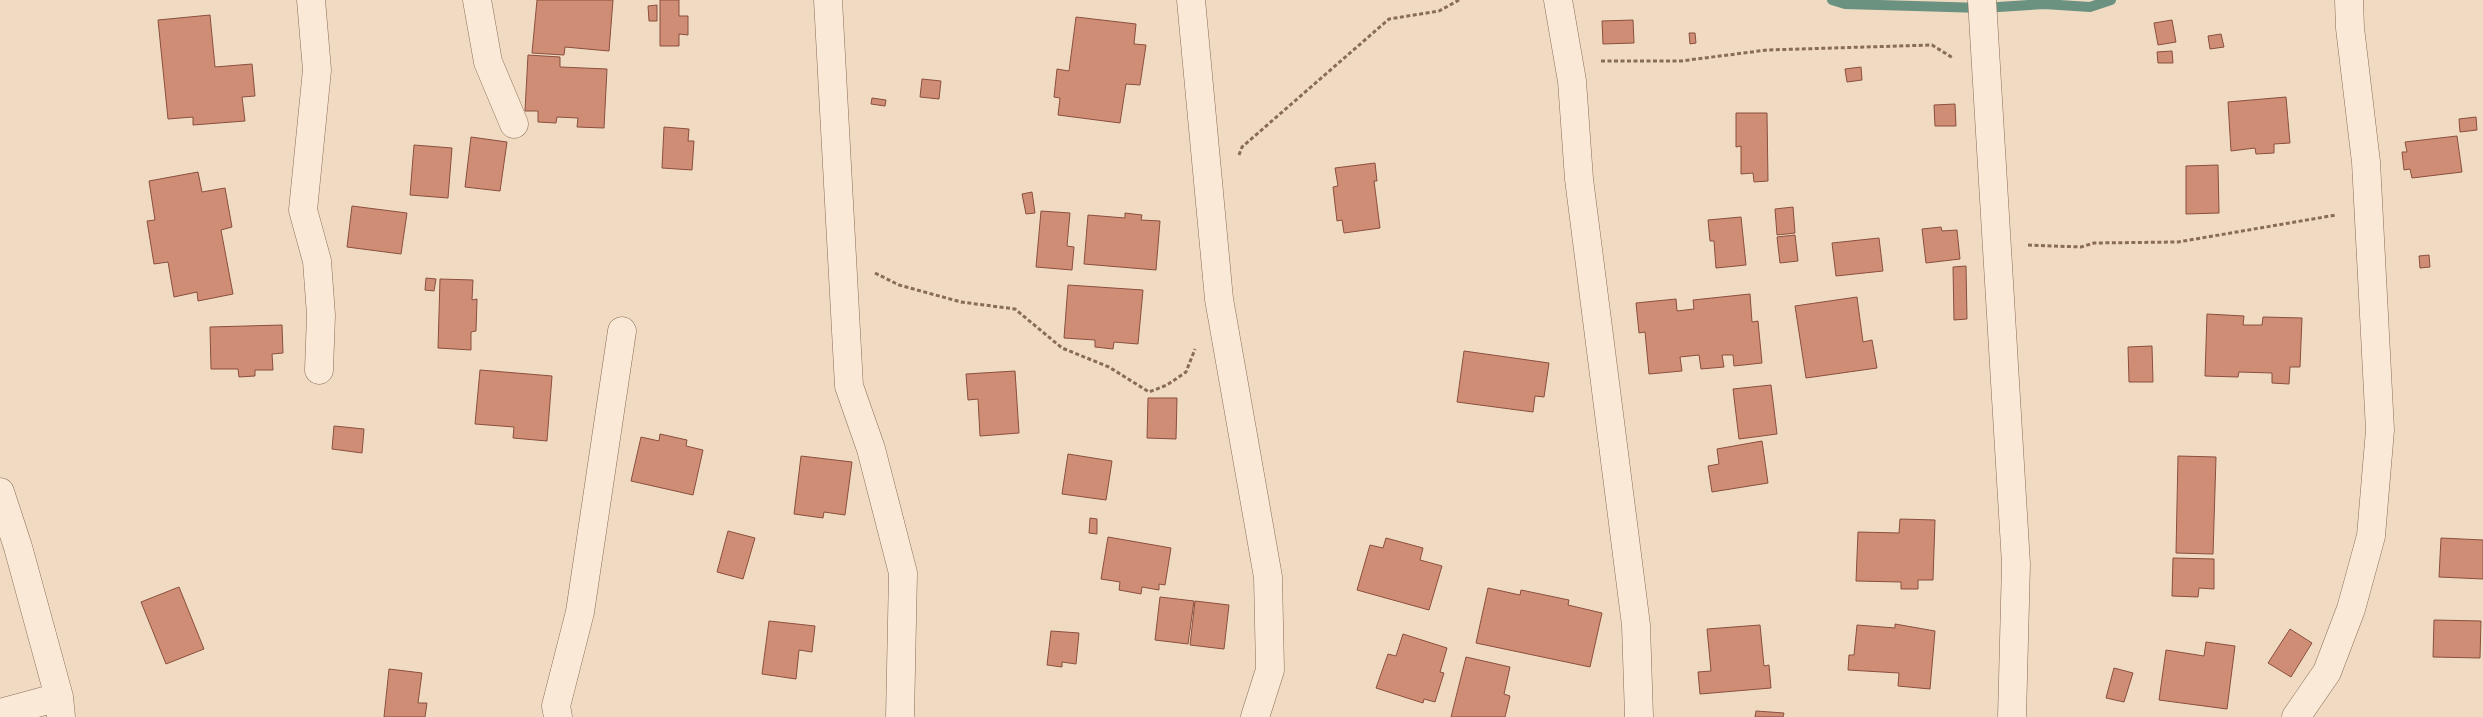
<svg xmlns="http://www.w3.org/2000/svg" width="2483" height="717" font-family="Literata,serif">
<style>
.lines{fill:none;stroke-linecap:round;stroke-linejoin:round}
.stream{stroke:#6b9181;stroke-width:10}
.building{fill:#cf8d76;stroke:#8a4f3d}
.minor-casing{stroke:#8a6b58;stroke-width:29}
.path{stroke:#8a6b58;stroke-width:3;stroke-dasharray:4 2.5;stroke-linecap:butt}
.minor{stroke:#fae9d6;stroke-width:28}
</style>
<rect width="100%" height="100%" fill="#f0dbc2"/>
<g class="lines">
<path class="stream" d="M1832,0L1845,4L1983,8L2044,4L2090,7L2111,0"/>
</g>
<path class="building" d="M537,0H613L609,51L565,47L564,55L532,53Z
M660,0H679V16H688V35L679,34V46H660Z
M657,5V21H649L648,6Z
M210,15L215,67L252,64L255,96L242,97L245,121L193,125V117L168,119L158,20Z
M1076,17L1136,24L1134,44L1146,45L1140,85L1126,84L1120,123L1058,115L1060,98L1054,97L1057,69L1069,71Z
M1633,20L1634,43L1603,44L1602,21Z
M2172,20L2176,42L2158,45L2154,23Z
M1689,33H1695L1696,43L1690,44Z
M2221,34L2224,47L2210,49L2208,36Z
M2172,51L2173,63H2158L2157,52Z
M528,55L560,57V67L607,69L604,128L577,127L578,118L557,117L556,123L538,122V111H525Z
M1861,67L1862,80L1847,82L1845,69Z
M922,79L941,81L939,99L920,97Z
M2286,97L2290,143L2274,144V153L2256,154L2255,148L2231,151L2228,102Z
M872,98L886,100L885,106L871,104Z
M1955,104L1956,126H1935L1934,105Z
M1736,113H1767L1768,181L1754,182L1753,173L1741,174V146L1736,147Z
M2476,117L2477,130L2460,132L2459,119Z
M664,127L689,129L688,141H694L692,170L662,168Z
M2457,136L2462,172L2412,178L2410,169L2404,170L2402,152H2407L2405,142Z
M471,137L507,142L500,191L465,187Z
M414,145L452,148L448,198L410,195Z
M1375,163L1377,181H1374L1380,228L1344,233L1342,220L1337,221L1333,187L1338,186L1335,168Z
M2218,165L2219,213L2186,214V166Z
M198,172L202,192L225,188L232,227L221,230L233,294L198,301L197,292L174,297L168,262L154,264L147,221L155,220L149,181Z
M1032,192L1035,213L1026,214L1022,194Z
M352,206L407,213L401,254L347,247Z
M1793,207L1795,233L1777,235L1775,209Z
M1041,211L1070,213L1067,246L1074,247L1072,270L1036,267Z
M1125,213L1142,215L1141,220L1160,221L1156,270L1084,264L1088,215L1125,218Z
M1741,217L1746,265L1716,268L1714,241H1710L1708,220Z
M1941,227L1942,231L1957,230L1960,259L1926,263L1922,229Z
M1795,235L1798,261L1780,263L1777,237Z
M1879,238L1883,271L1836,276L1832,243Z
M2429,255L2430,267L2420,268L2419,256Z
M1966,266L1967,319L1954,320L1953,267Z
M426,278L436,279L434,291L425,290Z
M440,279L473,280L472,300L477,299L476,331L471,332V350L438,348Z
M1068,285L1143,290L1138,344L1114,342L1113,349L1095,347V340L1064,338Z
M1750,294L1752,322L1758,321L1762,363L1734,366L1733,355H1722L1724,367L1701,369L1699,355L1680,357L1682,371L1649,374L1645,332L1639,333L1636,303L1676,299L1677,311L1694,309L1693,300Z
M1857,297L1863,342L1872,340L1877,368L1806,378L1795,306Z
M2207,314L2244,316L2243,325H2262L2263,317L2302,318L2300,367H2290L2289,384L2272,383V373L2239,372L2238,377L2205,376Z
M282,325L283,353L272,354L273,370H255V376L239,377L238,369H211L210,327Z
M2152,346L2153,382H2129L2128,347Z
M1464,351L1549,363L1544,397L1535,396L1533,412L1457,402Z
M480,370L552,376L547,441L513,438L514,427L475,424Z
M1015,371L1019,433L980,436L978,399L968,400L966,374Z
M1771,385L1777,434L1739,439L1733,389Z
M1148,398H1177L1176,439L1147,438Z
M334,426L364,429L362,453L332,449Z
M660,434L687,440L686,446L703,450L693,495L631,481L641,437L659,441Z
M1762,441L1768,483L1712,492L1708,466L1719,464L1717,449Z
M1068,454L1112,461L1106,500L1062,494Z
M801,456L852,462L845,515L824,512L823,518L794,514Z
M2178,456L2216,457L2213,554L2176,553Z
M1090,518L1097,519V534L1089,533Z
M1900,519L1935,520L1933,580H1918V589H1901V582L1856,581L1858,532L1899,533Z
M728,531L755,538L743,579L717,572Z
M1108,537L1171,548L1165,585L1159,584V590L1142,587L1141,594L1119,590L1120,582L1101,579Z
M1386,538L1423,548L1420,560L1442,566L1429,610L1357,590L1370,545L1383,548Z
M2441,538L2483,540V579L2439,577Z
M2173,558L2214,559V589L2199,588L2198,597L2172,596Z
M179,587L204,649L166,664L141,602Z
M1488,588L1520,595L1521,590L1569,600L1568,605L1602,613L1590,667L1476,643Z
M1160,597L1194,601L1188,644L1155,640Z
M1195,601L1229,605L1224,649L1190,645Z
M2434,620L2481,621L2480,658L2433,657Z
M769,621L815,626L812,652L799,650L796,679L762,674Z
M1895,624L1935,631L1930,689L1898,686L1899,673L1848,670L1849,655H1854L1857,625L1895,628Z
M1760,625L1764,666L1769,665L1771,688L1700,694L1698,672L1711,671L1707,629Z
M2290,629L2312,643L2291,677L2268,663Z
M1051,631L1079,633L1076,664L1062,662V667L1047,665Z
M1403,634L1447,648L1440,672L1444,673L1435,702L1424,699L1423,703L1376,688L1388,654L1396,656Z
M2206,642L2235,646L2227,709L2159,700L2166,650L2204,656Z
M1466,657L1510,667L1504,694L1510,696L1505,717H1451Z
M2114,668L2133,673L2124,702L2106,698Z
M389,669L422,673L418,703H427L425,717H384Z
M1756,711L1784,713L1783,717H1755Z"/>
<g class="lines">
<g class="minor-casing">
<path id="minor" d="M311,0L317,70L303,210L317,261L321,315L319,370
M477,0L488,62L514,124
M828,0L849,386L871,449L903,573L900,717
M1191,0L1219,299L1268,577L1270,670L1255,717
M1558,0L1572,81L1579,179L1636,625L1639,717
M1982,0L2016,564L2012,717
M0,492L18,547L59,697L61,717
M0,713L59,697
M558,717L556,706L580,612L622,331
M2296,717L2327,672L2351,609L2371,536L2380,430L2366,162L2350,28L2349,0"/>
</g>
<path class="path" d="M1601,61H1681L1767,50L1932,45L1953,58
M1239,155L1242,147L1389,19L1439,11L1459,0
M2028,245L2081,247L2094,243L2178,242L2336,215
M875,273L899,285L961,302L1015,309L1062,348L1109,367L1149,392L1167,385L1186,372L1195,349"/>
<use href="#minor" class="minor"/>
</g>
</svg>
